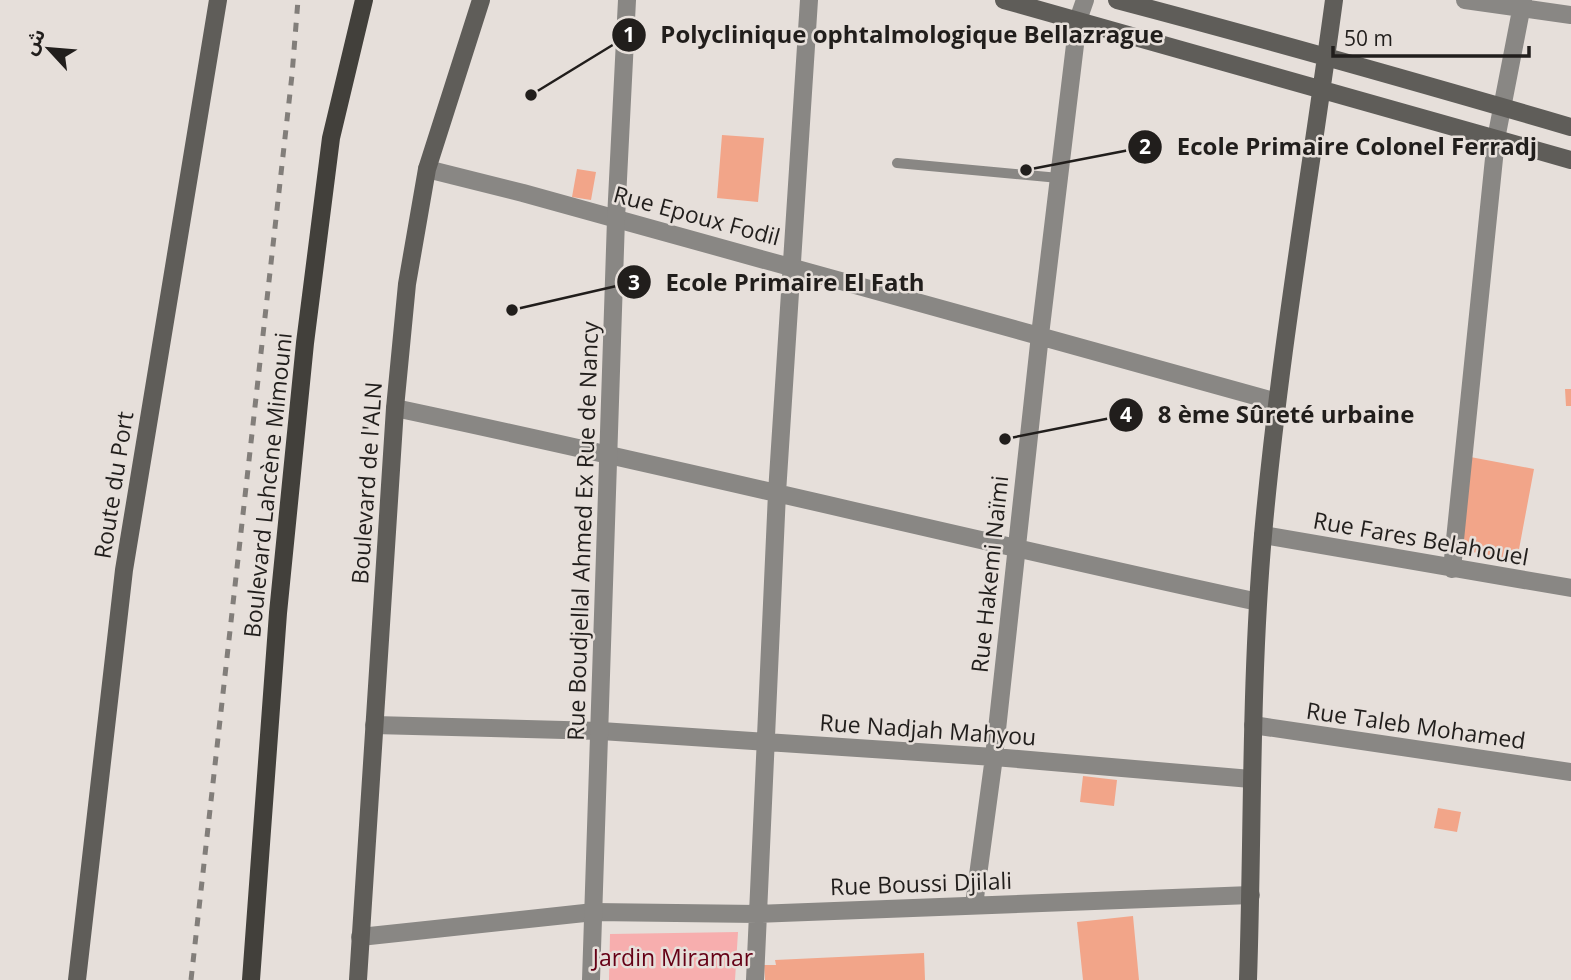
<svg xmlns="http://www.w3.org/2000/svg" width="1571" height="980" font-family="'Open Sans','Noto Sans Arabic',sans-serif">
<style>
.green{fill:#f7aeae}
.building{fill:#f2a589}
.lines{fill:none;stroke-linecap:round;stroke-linejoin:round}
.service{stroke:#898784;stroke-width:10}
.minor{stroke:#898784;stroke-width:18}
.tertiary{stroke:#898784;stroke-width:18}
.secondary{stroke:#5f5d59;stroke-width:18}
.primary{stroke:#42403b;stroke-width:18}
.rail{stroke:#827e7a;stroke-width:5;stroke-dasharray:9 9;stroke-linecap:butt}
.labels{text-anchor:middle;dominant-baseline:central;stroke-width:5;stroke-linejoin:round;paint-order:stroke}
.street-label{font-size:23px;fill:#211e1c;stroke:#e6dfda}
.park-label{font-size:23px;fill:#650016;stroke:#e6dfda}
.leader{fill:none;stroke:#211e1c;stroke-width:2.5}
.callout-dot{fill:#211e1c;stroke:#e6dfda;stroke-width:2.5}
.mark-label{font-size:21px;text-anchor:middle;font-weight:bold;fill:#fff}
.callout-label{font-size:24px;text-anchor:middle;font-weight:bold;fill:#211e1c;stroke:#e6dfda;stroke-width:5;stroke-linejoin:round;paint-order:stroke}
</style>
<rect width="100%" height="100%" fill="#e6dfda"/>
<path class="green" d="M738,932L735,980H609L610,934Z"/>
<path class="building" d="M722,135L764,138L758,202L717,198Z
M577,169L596,172L591,200L572,197Z
M1565,389H1571V406H1566Z
M1465,456L1534,469L1517,560L1450,548Z
M1083,776L1117,780L1114,806L1080,802Z
M1438,808L1461,812L1457,832L1434,828Z
M1133,916L1139,980H1083L1077,922Z
M924,953L925,980H765L764,965H776L775,960Z"/>
<g class="lines">
<path class="service" d="M897,163L1059,178"/>
<path class="minor" d="M1465,0L1571,15
M427,169L523,193L1277,402
M395,408C684,469 970,540 1258,602
M1263,535L1571,588
M1452,569L1496,139L1523,0
M374,725L601,731L994,757L1251,779
M1253,725L1571,772
M974,905L994,757L1040,335L1078,20L1085,0
M360,937L594,912L758,914L1251,895
M755,980L777,493L809,0"/>
<path class="tertiary" d="M591,980L616,219L627,0"/>
<path class="secondary" d="M1004,0L1571,160
M1117,0C1269,40 1420,83 1571,127
M77,980L124,570L218,0
M358,980L395,408L407,284L427,169L481,0
M1248,980C1253,832 1250,683 1263,535C1279,356 1310,178 1334,0"/>
<path class="primary" d="M251,980L278,613L305,343L331,138L364,0"/>
<path class="rail" d="M191,980L292,75L298,0"/>
</g>
<g class="labels">
<g class="street-label">
<text transform="translate(697 215) rotate(15)">Rue Epoux Fodil</text>
<text transform="translate(366 483) rotate(-86)">Boulevard de l'ALN</text>
<text transform="translate(113 485) rotate(-81)">Route du Port</text>
<text transform="translate(267 485) rotate(-84)">Boulevard Lahcène Mimouni</text>
<text transform="translate(582 531) rotate(-88)">Rue Boudjellal Ahmed Ex Rue de Nancy</text>
<text transform="translate(1421 538) rotate(10)">Rue Fares Belahouel</text>
<text transform="translate(989 574) rotate(-84)">Rue Hakemi Naïmi</text>
<text transform="translate(1416 725) rotate(8)">Rue Taleb Mohamed</text>
<text transform="translate(928 729) rotate(4)">Rue Nadjah Mahyou</text>
<text transform="translate(921 883) rotate(-2)">Rue Boussi Djilali</text>
</g>
<g class="park-label">
<text x="673" y="957">Jardin Miramar</text>
</g>
</g>
<path class="leader" d="M531 95L629 35M1026 170L1145 147M512 310L634 282M1005 439L1126 415"/>
<g class="callout-dot">
<circle cx="531" cy="95" r="7"/>
<circle cx="1026" cy="170" r="7"/>
<circle cx="512" cy="310" r="7"/>
<circle cx="1005" cy="439" r="7"/>
<circle cx="629" cy="35" r="18"/>
<circle cx="1145" cy="147" r="18"/>
<circle cx="634" cy="282" r="18"/>
<circle cx="1126" cy="415" r="18"/>
</g>
<g class="mark-label">
<text x="629" y="42">1</text>
<text x="1145" y="154">2</text>
<text x="634" y="290">3</text>
<text x="1126" y="422">4</text>
</g>
<g class="callout-label">
<text x="912" y="43">Polyclinique ophtalmologique Bellazrague</text>
<text x="1357" y="155">Ecole Primaire Colonel Ferradj</text>
<text x="795" y="291">Ecole Primaire El Fath</text>
<text x="1286" y="423">8 ème Sûreté urbaine</text>
</g>
<g transform="translate(49 49) rotate(296)" stroke="#e6dfda" stroke-width="5" paint-order="stroke">
<path d="M0-5L12 26L0 18L-12 26Z" fill="#211e1c"/>
<text y="-10" font-size="19" font-weight="bold" text-anchor="middle" fill="#211e1c">ش</text>
</g>
<path d="M1333 46v10h196v-10" fill="none" stroke="#211e1c" stroke-width="3.5"/>
<text x="1344" y="46" font-size="21" fill="#211e1c" stroke="#e6dfda" stroke-width="5" paint-order="stroke">50 m</text>
</svg>
